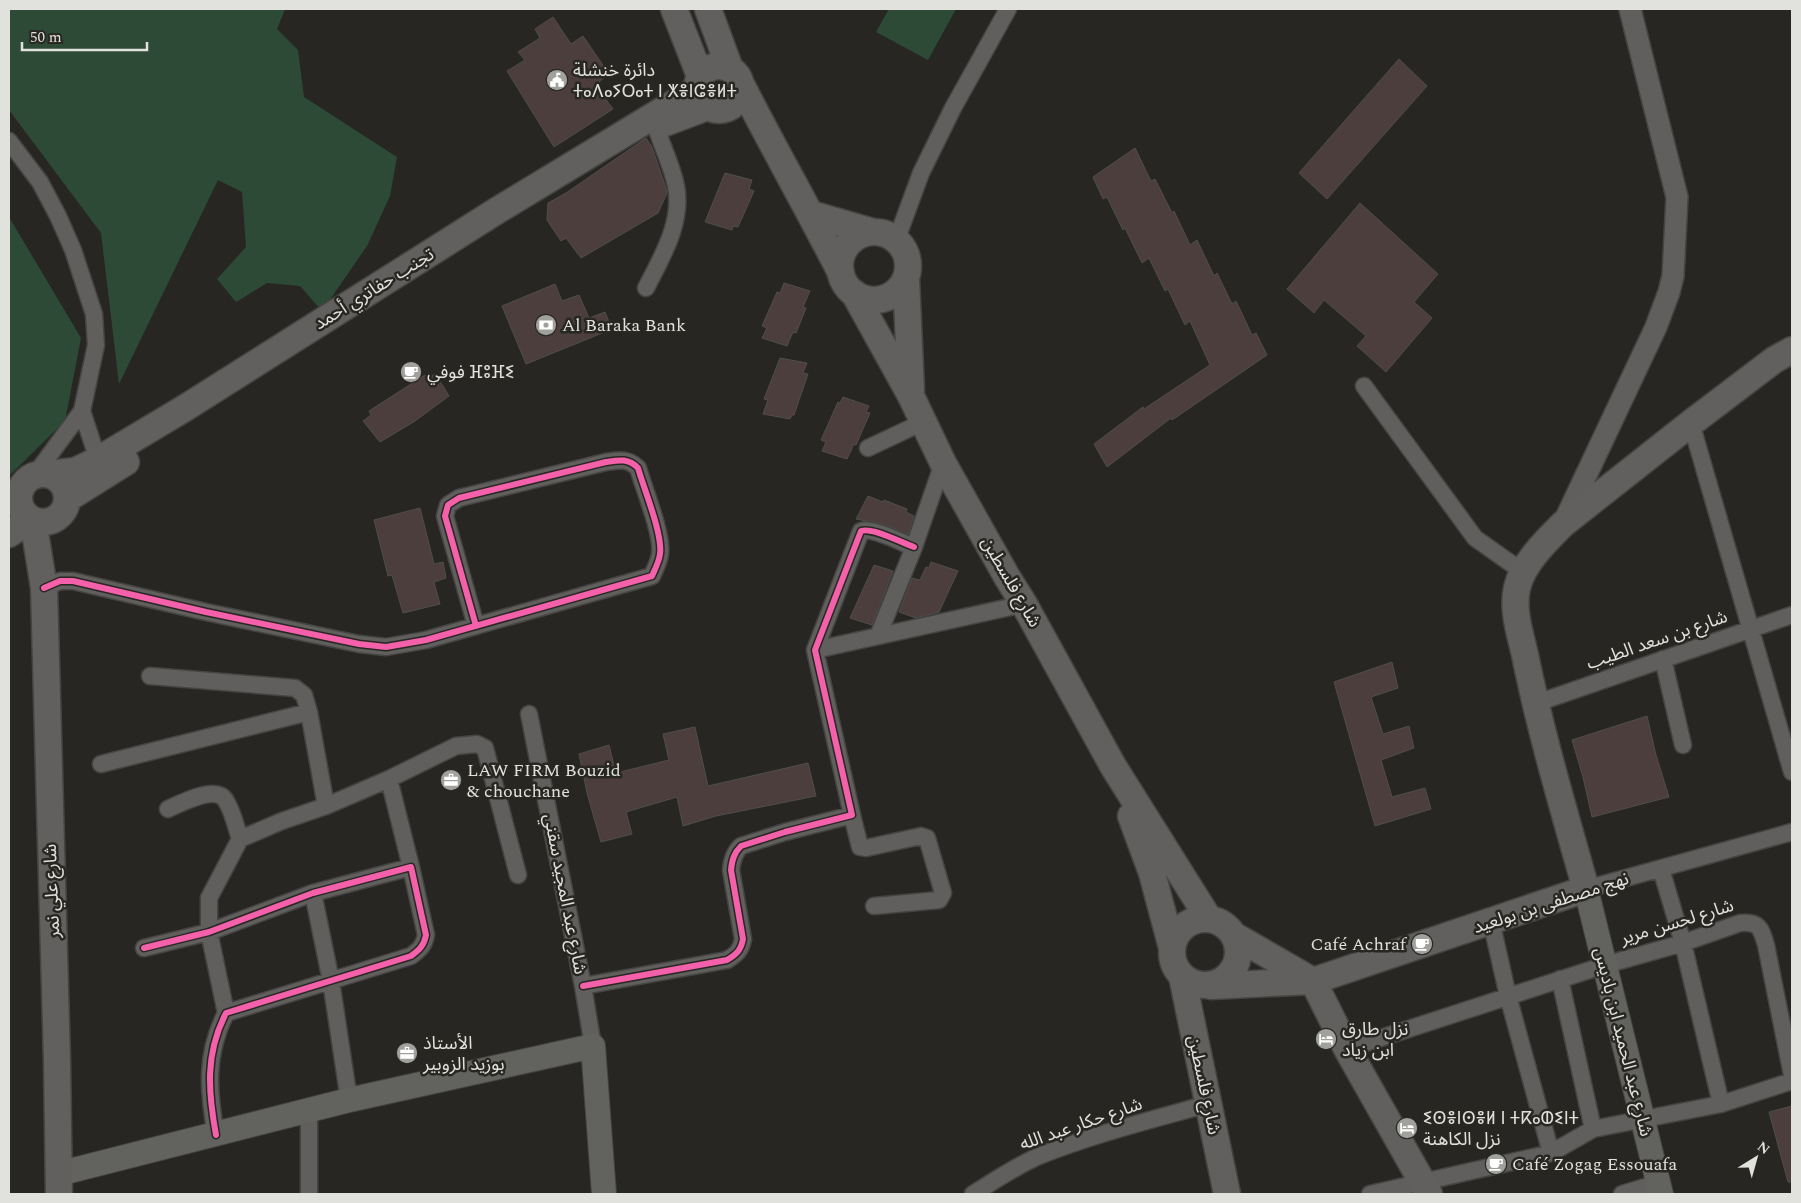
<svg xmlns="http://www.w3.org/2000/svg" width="1801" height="1203" font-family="Spectral,'Noto Sans Arabic','Noto Sans Tifinagh',serif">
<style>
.green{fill:#2d4a36}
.building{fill:#4b3e3c;stroke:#504e4d}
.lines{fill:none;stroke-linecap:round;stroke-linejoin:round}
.minor-casing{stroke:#444442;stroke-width:19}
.tertiary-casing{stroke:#444442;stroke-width:24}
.secondary-casing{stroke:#444442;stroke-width:26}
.primary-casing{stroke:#444442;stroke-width:29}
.minor{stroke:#605f5e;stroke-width:16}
.tertiary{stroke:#605f5e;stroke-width:21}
.secondary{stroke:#62625f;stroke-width:24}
.primary{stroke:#61605e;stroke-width:26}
.cycleway-casing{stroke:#282722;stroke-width:9}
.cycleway{stroke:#f560ab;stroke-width:6}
.labels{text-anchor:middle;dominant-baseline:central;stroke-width:5;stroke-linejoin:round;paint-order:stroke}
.poi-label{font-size:18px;fill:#e1e1de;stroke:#282722;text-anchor:start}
.street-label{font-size:18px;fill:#e1e1de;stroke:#282722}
</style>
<rect width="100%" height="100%" fill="#272623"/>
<path class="green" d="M9,9H285L277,29L298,50L304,97L397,157L390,196L367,246L322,311L300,286L267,283L236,302L217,279L246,247L242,192L218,180L119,384L101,233L9,110Z
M889,9H956L928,60L876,32Z
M9,217L81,338L65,421L9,476Z"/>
<path class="building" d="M553,17L571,44L583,36L609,74L595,85L613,109L554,147L507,71L525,60L518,52L540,38L535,29Z
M1399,59L1427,86L1327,199L1299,173Z
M646,138L652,147L666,188L667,193L658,213L581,258L566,238L561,241L547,220L548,203L566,193Z
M1135,148L1151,181L1155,179L1172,213L1174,211L1190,245L1197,240L1214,276L1217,273L1232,304L1236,301L1252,335L1256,333L1267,355L1172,420L1171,418L1107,467L1094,444L1143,407L1144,409L1210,365L1190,321L1185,325L1168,289L1165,291L1149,258L1142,263L1125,228L1123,230L1107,197L1103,199L1093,177Z
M725,173L752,180L749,189L754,191L738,227L733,226L732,230L705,222Z
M1360,203L1438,274L1414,302L1432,318L1386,372L1357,346L1366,336L1324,300L1314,313L1287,289Z
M784,283L810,291L803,307L806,308L796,333L793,332L787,346L762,338L767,328L762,326L777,292L780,293Z
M555,284L562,301L579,295L589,318L605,312L612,329L526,364L502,306Z
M780,358L807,363L803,373L808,374L794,415H792L790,419L763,414L768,400L764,399Z
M435,373L449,396L415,421L380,442L363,421L371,415L369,411L425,375L428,379Z
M843,397L869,406L866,412L870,413L856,445L854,444L847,459L822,451L826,442L821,440L838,402L840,403Z
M868,496L883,502L884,500L907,509L906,512L914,516L908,534L883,524L856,519Z
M420,508L434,564L443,562L446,578L434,582L440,604L403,613L392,575L388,576L374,520Z
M931,562L958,571L939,612L916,618L899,612L912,578L920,580L926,567L929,568Z
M874,565L893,571L872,625L850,618Z
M1392,662L1398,688L1371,697L1383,734L1409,726L1414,748L1381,760L1392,797L1425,788L1431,809L1375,826L1334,682Z
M1647,716L1656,755L1669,797L1592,817L1583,777L1572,740Z
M695,727L708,786L808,763L816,796L716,816L683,826L677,797L626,812L632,834L601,842L587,793L579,754L609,745L616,773L669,760L663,734Z
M1792,1106V1182H1788L1769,1112Z"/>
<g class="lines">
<g class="minor-casing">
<path id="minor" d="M9,141L40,182L58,216L73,250L94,314L96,345L82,411L34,476
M896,241L921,173L953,108L1008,9
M646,288C662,257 683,222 676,186C672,166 662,146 656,127
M1364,386L1475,538L1523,572
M82,411L98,460
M1691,423L1792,772
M868,448L923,422
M44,588L60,581H73L206,612L359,644L386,647L426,640L652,576C655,569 659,562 660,554C663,535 644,489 638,468C628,458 619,460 606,462L459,498L448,505L445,516L476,626
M878,636L914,547L943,463
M815,650L1024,604
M1663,659L1683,745
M150,676L295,688L304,695L309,712
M1534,704L1792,615
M529,714L583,986L593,1046
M101,764L309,712L326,806
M389,779L411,867
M168,809C181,803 217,784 226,801C233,812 236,827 240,839
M852,815L860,847L866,848L921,836L927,838L943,893L939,900L874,906
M1661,869L1683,943L1721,1104
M1586,889L1792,832
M313,893L331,981L349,1100
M1491,921L1508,996L1551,1153
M144,948L209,932L313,893L411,867L426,935C424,946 419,950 411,956L226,1013C205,1054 208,1091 216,1135
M1560,979L1593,1129
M583,986L727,960C737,954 741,950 743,939L731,870C732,860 734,853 741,846L785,832L852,815L815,650L861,531C873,527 902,543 914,547
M226,1013L209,932V898L240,839L282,821L326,806L389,779L456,746L477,744L485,748L518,875
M1347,1049L1605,965L1683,943L1740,923C1760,921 1761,929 1766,945L1792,1075
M309,1194V1109
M973,1194C994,1181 1016,1166 1039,1156C1094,1134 1151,1120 1208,1104
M1370,1194L1551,1153L1593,1129L1721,1104L1792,1081
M1622,1194L1658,1183"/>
</g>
<g class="tertiary-casing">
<path id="tertiary" d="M1564,522L1656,327L1669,292L1673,276L1677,197L1630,9"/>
</g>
<g class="secondary-casing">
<path id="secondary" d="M1586,889L1661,1194
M58,1174L349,1100L593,1046L604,1194"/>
</g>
<g class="primary-casing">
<path id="primary" d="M674,9L700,76
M708,9L730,69
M697 88a22 22 0 1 1 44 0a22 22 0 1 1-44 0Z
M742,86C774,149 809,210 841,273
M665,123L707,107
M811,214L873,232
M840 266a34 34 0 1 1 68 0a34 34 0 1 1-68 0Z
M906,278L911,390
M854,293L911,396L943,463L1007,577L1024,604L1113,766L1209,919
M48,474L75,471L98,460L185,408L498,210L696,90
M19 498a24 24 0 1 1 48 0a24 24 0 1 1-48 0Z
M67,499L126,462
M33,520L44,588L57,1061L59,1194
M9,534L31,519
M1131,816L1152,873L1172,948
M1172 952a33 33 0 1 1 66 0a33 33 0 1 1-66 0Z
M1235,936L1313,981
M1182,976L1227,1194
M1313,981L1347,1049L1429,1194
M1211,986L1313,981L1586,889C1564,811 1541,734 1525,655C1520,633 1512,610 1517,588C1522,564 1547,540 1563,524L1691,423L1774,360L1792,350"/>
</g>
<use href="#minor" class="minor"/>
<use href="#tertiary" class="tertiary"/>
<use href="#secondary" class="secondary"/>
<use href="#primary" class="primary"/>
<g class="cycleway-casing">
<path id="cycleway" d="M44,588L60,581H73L206,612L359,644L386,647L426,640L652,576C655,569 659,562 660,554C663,535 644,489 638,468C628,458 619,460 606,462L459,498L448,505L445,516L476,626
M144,948L209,932L313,893L411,867L426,935C424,946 419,950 411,956L226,1013C205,1054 208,1091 216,1135
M583,986L727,960C737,954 741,950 743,939L731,870C732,860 734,853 741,846L785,832L852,815L815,650L861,531C873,527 902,543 914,547"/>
</g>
<use href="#cycleway" class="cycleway"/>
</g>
<defs>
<g id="civic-disc" transform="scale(1.125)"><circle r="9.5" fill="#a0a09d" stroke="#282722"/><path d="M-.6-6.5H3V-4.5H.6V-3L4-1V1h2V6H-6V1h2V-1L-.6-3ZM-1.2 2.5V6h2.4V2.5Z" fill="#fff"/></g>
<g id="bank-disc" transform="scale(1.125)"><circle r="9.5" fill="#a0a09d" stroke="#282722"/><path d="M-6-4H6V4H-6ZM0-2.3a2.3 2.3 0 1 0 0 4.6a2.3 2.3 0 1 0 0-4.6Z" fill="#fff"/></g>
<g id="cafe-disc" transform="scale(1.125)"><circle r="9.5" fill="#a0a09d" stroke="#282722"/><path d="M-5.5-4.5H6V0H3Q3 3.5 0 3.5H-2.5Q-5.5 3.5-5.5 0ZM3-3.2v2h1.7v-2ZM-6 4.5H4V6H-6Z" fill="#fff"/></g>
<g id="office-disc" transform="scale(1.125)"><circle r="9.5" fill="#a0a09d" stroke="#282722"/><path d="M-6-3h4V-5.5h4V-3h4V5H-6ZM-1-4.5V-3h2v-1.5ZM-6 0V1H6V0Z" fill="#fff"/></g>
<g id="hotel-disc" transform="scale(1.125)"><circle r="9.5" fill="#a0a09d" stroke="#282722"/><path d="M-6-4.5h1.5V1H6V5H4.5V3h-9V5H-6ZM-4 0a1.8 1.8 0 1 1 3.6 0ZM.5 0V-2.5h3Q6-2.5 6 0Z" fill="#fff"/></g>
</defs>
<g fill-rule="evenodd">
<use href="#civic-disc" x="557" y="80"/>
<use href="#bank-disc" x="546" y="325"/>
<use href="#cafe-disc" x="411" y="372"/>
<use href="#office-disc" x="451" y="780"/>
<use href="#cafe-disc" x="1422" y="944"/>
<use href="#hotel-disc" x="1326" y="1039"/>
<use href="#office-disc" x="407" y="1053"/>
<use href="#hotel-disc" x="1407" y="1128"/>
<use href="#cafe-disc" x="1496" y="1164"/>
</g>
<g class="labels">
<g class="poi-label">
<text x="573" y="70">دائرة خنشلة<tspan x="573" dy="21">ⵜⴰⴷⴰⵢⵔⴰⵜ ⵏ ⵅⴻⵏⵛⴻⵍⵜ</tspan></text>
<text x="562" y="325">Al Baraka Bank</text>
<text x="427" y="372">فوفي ⴼⵓⴼⵉ</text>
<text x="467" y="770">LAW FIRM Bouzid<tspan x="467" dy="21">&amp; chouchane</tspan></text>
<text x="1406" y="944" text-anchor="end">Café Achraf</text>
<text x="1342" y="1029">نزل طارق<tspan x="1342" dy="21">ابن زياد</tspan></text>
<text x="423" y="1043">الأستاذ<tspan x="423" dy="21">بوزيد الزوبير</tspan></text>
<text x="1423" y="1118">ⵉⵙⴻⵏⵙⴻⵍ ⵏ ⵜⴽⴰⵀⵉⵏⵜ<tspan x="1423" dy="21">نزل الكاهنة</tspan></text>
<text x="1512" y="1164">Café Zogag Essouafa</text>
</g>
<g class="street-label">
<text transform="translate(374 289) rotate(-32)">تجنب حفاتري أحمد</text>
<text transform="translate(1011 582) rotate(60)">شارع فلسطين</text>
<text transform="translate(1657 640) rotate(-19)">شارع بن سعد الطيب</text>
<text transform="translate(52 891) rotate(-92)">شارع علي نمر</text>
<text transform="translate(565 894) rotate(79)">شارع عبد المجيد سقني</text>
<text transform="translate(1551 903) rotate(-18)">نهج مصطفى بن بولعيد</text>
<text transform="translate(1677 922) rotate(-17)">شارع لحسن مرير</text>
<text transform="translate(1623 1042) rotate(76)">شارع عبد الحميد ابن باديس</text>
<text transform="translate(1204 1085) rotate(78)">شارع فلسطين</text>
<text transform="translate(1081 1124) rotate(-19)">شارع حكار عبد الله</text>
</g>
</g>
<rect width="1801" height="1203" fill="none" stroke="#e1e1de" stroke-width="20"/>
<g transform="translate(1756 1158) rotate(37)" stroke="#282722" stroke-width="4" paint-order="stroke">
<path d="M0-4L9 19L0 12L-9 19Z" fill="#e1e1de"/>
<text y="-8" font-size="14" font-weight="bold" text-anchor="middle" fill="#e1e1de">N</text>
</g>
<path d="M22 42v8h125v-8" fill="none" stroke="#e1e1de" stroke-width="2.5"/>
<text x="30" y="42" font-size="15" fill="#e1e1de" stroke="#282722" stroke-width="4" paint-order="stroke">50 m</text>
</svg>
